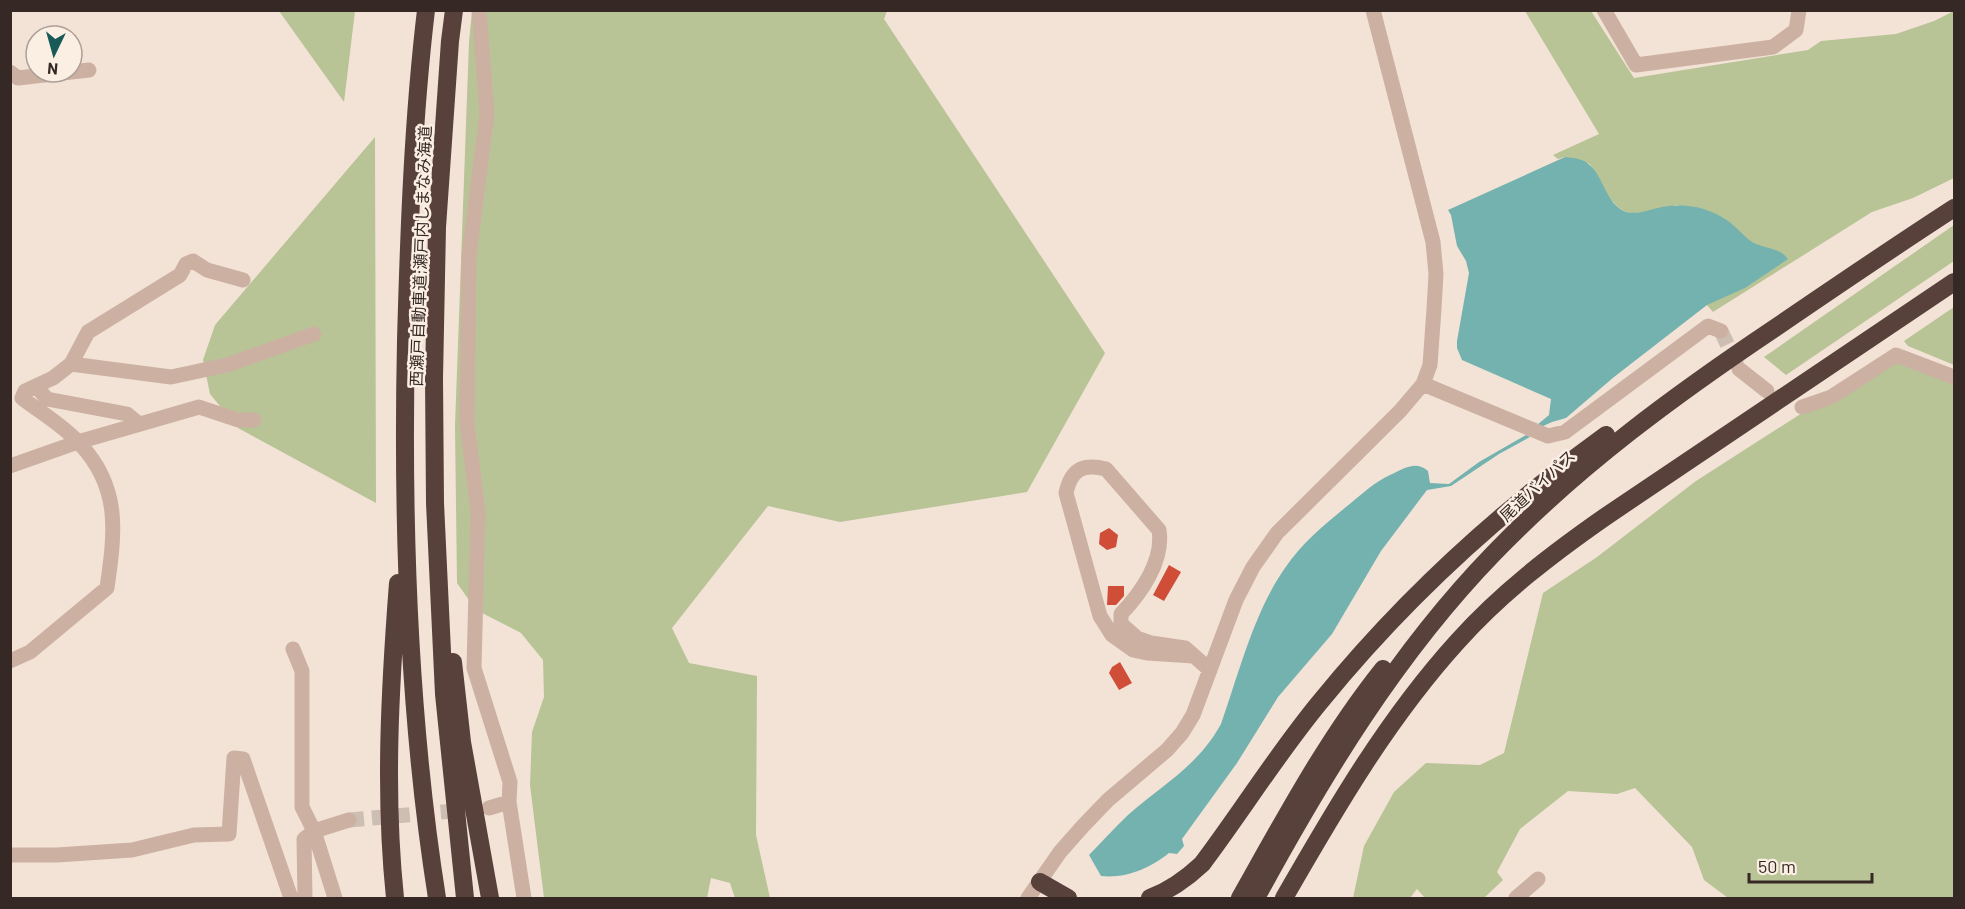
<svg xmlns="http://www.w3.org/2000/svg" width="1965" height="909" font-family="Barlow,'Noto Sans JP',sans-serif">
<style>
.green{fill:#b8c396}
.water{fill:#74b2af}
.building{fill:#d04e38}
.lines{fill:none;stroke-linecap:round;stroke-linejoin:round}
.minor-tunnel{stroke:#cdbeb3;stroke-width:15;stroke-dasharray:15 8;stroke-linecap:butt}
.minor{stroke:#ccb1a2;stroke-width:15}
.highway{stroke:#58413b;stroke-width:18}
.labels{text-anchor:middle;dominant-baseline:central;stroke-width:5;stroke-linejoin:round;paint-order:stroke}
.street-label{font-size:16px;fill:#362925;stroke:#fbeee3}
</style>
<rect width="100%" height="100%" fill="#f3e3d7"/>
<path class="green" d="M279,11H355L344,102Z
M472,11H887L884,19L1105,353L1027,492L840,522L768,506L672,628L689,663L757,676L756,835L770,898H735L730,883L711,878L707,898H544L530,785L532,732L544,697L543,660L521,633L484,614L469,600L457,583L455,426L469,42Z
M1525,11H1591L1634,78L1808,50L1821,41L1896,34L1934,21L1954,11V178L1913,198L1872,212L1713,312L1705,303L1678,205C1663,207 1646,214 1631,213C1613,212 1598,178 1590,164L1565,157L1558,159L1553,155L1599,134Z
M375,137L376,503L238,428L210,394L203,360L215,325Z
M1954,225V261L1786,375L1764,357Z
M1954,307V365L1908,346L1904,341Z
M1899,360L1954,382V898H1728L1704,880L1692,847L1635,788L1617,794L1568,791L1520,829L1497,872L1503,880L1484,898H1425L1417,889L1410,898H1353L1364,846L1394,792L1426,763L1480,765L1504,753L1543,593L1597,557L1696,481L1802,413Z"/>
<path class="water" d="M1565,157C1573,158 1580,158 1587,163C1603,173 1605,204 1626,212C1637,215 1652,209 1662,207C1686,203 1708,207 1728,221C1737,227 1743,236 1752,242C1764,249 1779,247 1788,259L1745,288L1707,305L1614,377L1566,418L1552,422L1541,427L1537,425L1549,415L1551,399L1462,360L1457,348V341L1469,273L1466,261L1457,246L1451,215L1448,210Z
M1526,435L1530,437L1499,454L1451,486L1427,490L1381,551L1332,634L1278,697L1237,763L1182,839L1184,846L1177,854L1169,853C1151,868 1125,879 1101,876L1089,855C1102,842 1114,828 1128,815C1162,785 1198,766 1221,724C1239,673 1254,612 1285,568C1301,544 1324,525 1346,507C1360,496 1374,482 1390,475C1404,469 1415,460 1428,471L1430,483L1449,484L1479,462Z"/>
<path class="building" d="M1109,528L1118,535L1116,547L1107,550L1099,544L1100,533Z
M1169,565L1181,572L1164,601L1153,595Z
M1108,586H1124V596L1116,605H1107Z
M1120,662L1132,683L1119,690L1109,673L1112,667Z"/>
<g class="lines">
<path class="minor-tunnel" d="M1721,331L1738,367
M349,820L465,810"/>
<path class="minor" d="M479,10L487,114L469,256L467,423L478,511L474,668L510,782L509,802
M1604,10L1636,65L1773,47L1796,30L1799,10
M10,72L18,78L89,70
M71,364L171,377L227,365L314,334
M1739,369L1767,391
M1423,384L1548,436L1565,432L1708,326L1721,331
M36,386L47,399L127,414L139,424
M1802,407L1831,397L1896,355L1954,377
M10,466L78,442L199,407L238,420H254
M293,649L302,671V807L314,831L304,839L305,898
M1193,656L1147,653L1133,650L1112,635L1100,616L1066,493C1071,470 1082,463 1106,469L1159,530C1164,561 1141,593 1121,614V624L1137,638L1151,643L1185,648L1210,670
M10,661L30,652L107,588C115,532 121,488 80,444C64,426 40,412 22,398L25,391L53,378L71,364L88,332L180,275L186,264L193,261L207,270L243,280
M489,808L509,802L524,898
M10,855H57L132,850L194,835L229,834L234,758L243,759L291,898
M335,898L314,831L349,820
M1028,898L1060,852L1083,826L1108,800L1167,750L1182,733L1193,715L1236,600L1253,567L1277,533L1400,411L1423,384L1430,365L1434,309L1436,274L1433,242L1373,10
M1516,898L1538,879"/>
<path class="highway" d="M426,10C413,120 409,231 406,341C402,527 408,715 437,898
M454,10L450,41L437,227L434,378L435,503L444,694L465,898
M453,662L462,742L490,898
M1040,882L1068,898
M395,898C384,793 390,688 398,583
M1150,898C1171,890 1186,879 1202,864C1242,811 1277,754 1320,702C1402,601 1500,511 1606,435
M1240,898C1284,820 1327,739 1383,669
M1256,898C1323,775 1396,654 1494,553C1578,466 1675,395 1775,328C1835,287 1894,247 1954,208
M1284,898C1335,809 1388,718 1458,641C1501,593 1552,554 1605,517L1954,282"/>
</g>
<g class="labels">
<g class="street-label">
<text transform="translate(420 256) rotate(-88)">西瀬戸自動車道;瀬戸内しまなみ海道</text>
<text transform="translate(1537 485) rotate(-43)">尾道バイパス</text>
</g>
</g>
<rect width="1965" height="909" fill="none" stroke="#362925" stroke-width="24"/>
<g transform="translate(54 54) rotate(185)"><circle r="28" fill="#fbeee3" stroke="#ac9f97" stroke-width="1.5"/>
<path d="M0-4.5L10 22L0 15L-10 22Z" fill="#185a58"/>
<text y="-9" font-size="16" font-weight="bold" text-anchor="middle" fill="#362925">N</text>
</g>
<path d="M1749 873v9h123v-9" fill="none" stroke="#362925" stroke-width="3"/>
<text x="1758" y="873" font-size="18" fill="#362925" stroke="#fbeee3" stroke-width="4.5" paint-order="stroke">50 m</text>
</svg>
